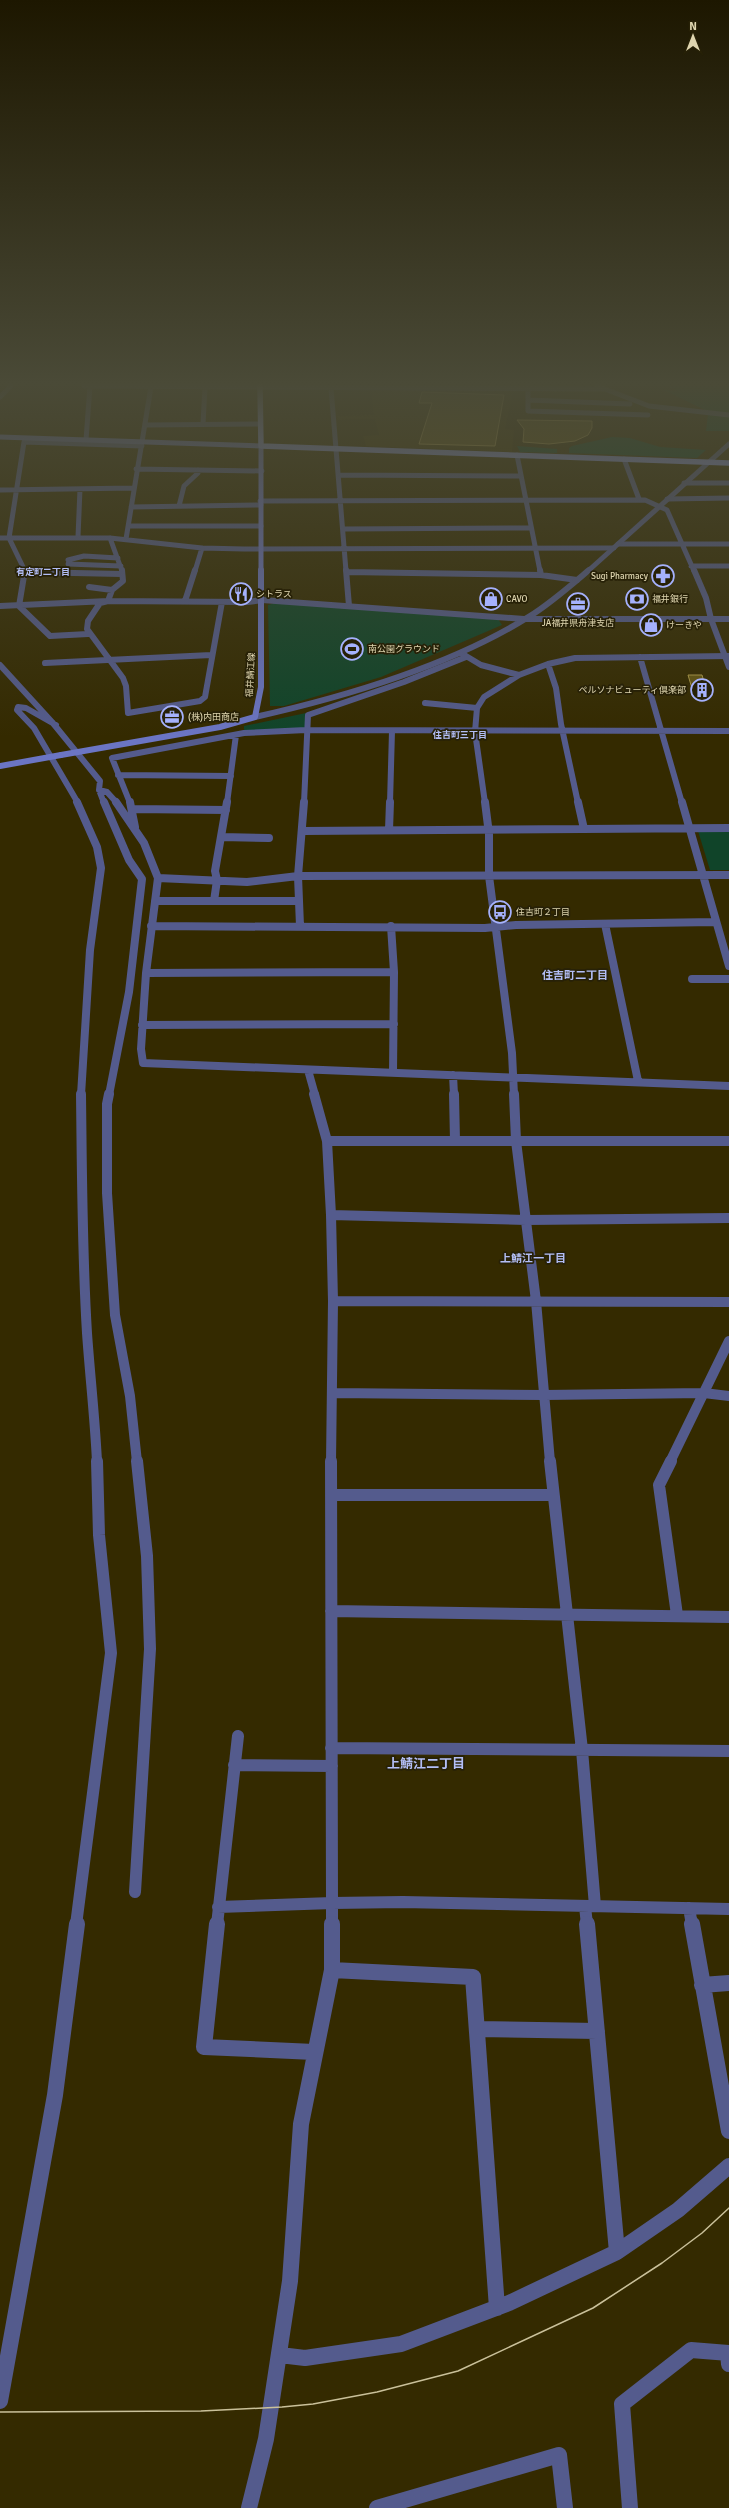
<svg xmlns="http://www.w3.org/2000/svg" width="729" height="2508" font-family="Signika,'Noto Sans JP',sans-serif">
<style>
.built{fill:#3e3300}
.green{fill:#104429}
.building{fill:#625412;stroke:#ae9a49}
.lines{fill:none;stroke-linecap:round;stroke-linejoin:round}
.minor-far5{stroke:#545b8d;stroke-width:5}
.minor-far4{stroke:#545b8d;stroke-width:6}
.minor-far3{stroke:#545b8d;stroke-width:8}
.minor-far2{stroke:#545b8d;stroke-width:10}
.minor-far1{stroke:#545b8d;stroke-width:12}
.minor{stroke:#545b8d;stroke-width:16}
.tertiary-far1{stroke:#545b8d;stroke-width:5}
.tertiary{stroke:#545b8d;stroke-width:6}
.secondary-far1{stroke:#6b75c4;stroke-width:5}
.secondary{stroke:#6b75c4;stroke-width:6}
.trunk{stroke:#8996ed;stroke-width:5.5}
.tram{stroke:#cac19a;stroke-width:1.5}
.secondary-bridge{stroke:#6b75c4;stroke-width:6}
.labels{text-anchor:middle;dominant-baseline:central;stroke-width:3.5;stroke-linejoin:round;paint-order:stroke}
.far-neighbourhood-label{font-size:9px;font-weight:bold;fill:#b3bef6;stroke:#272107}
.far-poi-label{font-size:9px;fill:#dfd6b0;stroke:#272107;text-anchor:start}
.far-street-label{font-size:9px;fill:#dfd6b0;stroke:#272107}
.neighbourhood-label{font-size:11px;font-weight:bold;fill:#b3bef6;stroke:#272107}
.near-neighbourhood-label{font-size:13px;font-weight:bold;fill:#b3bef6;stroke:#272107}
</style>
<rect width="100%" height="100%" fill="#342a00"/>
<path class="built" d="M371,390L513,391L505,429L514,430L512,452L366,446L363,436L379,435L375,419L338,420L337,416L374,415Z"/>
<path class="green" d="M669,386H729V413L709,412L664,390L678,391Z
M708,414L729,416V431H706Z
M612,437L630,438L660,447L706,450L697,458L569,453V448L572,446Z
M517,446L557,449V453L520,452Z
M279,602L498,619L502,625L381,677L284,706H270L268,605Z
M306,713L305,730L244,732V726Z
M698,831H729V870H710Z"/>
<path class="building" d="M422,392L504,395L495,446L419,444L432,403H419Z
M517,420L592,421V428L588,435L575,441L549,444L523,442L524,429Z
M688,675H702L708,695H694Z"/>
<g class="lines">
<path class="minor-far5" d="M84,386L604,389
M528,386V411L648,415
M597,386L649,406L729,415
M331,388L346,571
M0,397L11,386
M528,400L630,404
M203,424L205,387
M145,425L260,424
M86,440L90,386
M517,455L540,571
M624,459L639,499
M136,469L262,471
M339,475L520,476
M684,483H729
M0,490L133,488
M667,499L729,498
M260,501L645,500L667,510L694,571
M179,506L184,486L198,473V470
M131,507L261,505
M129,526H261
M344,529L530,528
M78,537L80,489
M0,538H110L202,548L244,549L614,548
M110,538L122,571
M126,539L151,387
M618,544H729
M68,560L84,556L118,558
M68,564L121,566
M691,566H729
M25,571L9,538L24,442L142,446
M195,571L202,548"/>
<path class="minor-far4" d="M346,570L349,606
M540,570L541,575L577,580
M694,570L706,598L711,619
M26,572L122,574
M347,572L541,575
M89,587L112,590
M108,601L100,603L88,621L87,629L123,678L126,686L128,713L200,701L205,697L222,602
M108,601L112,590L123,581L122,570
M185,601L195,570
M0,606L108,601L248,602L262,600
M19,606L25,570
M19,606L50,636L88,634
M461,653L481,665L519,675
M640,657L682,803
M45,663L211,655
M548,664L556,688L561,724L578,803
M0,665L52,722L100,781L99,790L104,803
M425,703L477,708
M56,725L26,708L18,707L17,710L34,728L78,803
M118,775L231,776
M99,790L107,792L117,803
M130,803L112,758L244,733L306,730L729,731
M227,803L236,735
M304,803L308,715L404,682L466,657
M390,803L392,731
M485,803L475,732L477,708L484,697L519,675L548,664L575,658L729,656"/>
<path class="minor-far3" d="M77,802L97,847L101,868L90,950L81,1095
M104,802L129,860L142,879L129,992L109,1095
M116,802L144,843L158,878L146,973L141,1049L143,1063L729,1086
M130,802L135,827
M485,802L489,834V876L512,1053L514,1095
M578,802L584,829
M682,802L729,966
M133,809L226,810
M389,830L390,802
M303,831L729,828
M221,837L269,838
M158,878L247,882L298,876L729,875
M155,901H299
M214,901L217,880L215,871L227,802
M605,924L638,1081
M151,926L485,928L516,925L715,922
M300,926L298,876L304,802
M391,926L394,972L393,1072
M146,973L394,972
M692,979H729
M142,1025L394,1024
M308,1070L315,1095
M453,1075L454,1095"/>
<path class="minor-far2" d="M81,1094C82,1173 82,1253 87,1333C90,1376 95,1419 97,1462
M109,1094L107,1104V1193L115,1315L130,1396L137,1462
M314,1094L327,1141L331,1215L333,1301L331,1462
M454,1094L455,1141
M514,1094L516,1141L536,1301L550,1462
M327,1141H729
M331,1215L526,1220L729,1218
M333,1301L729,1302
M333,1393L544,1395L704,1393L729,1396
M670,1462L729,1341"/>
<path class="minor-far1" d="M550,1461L582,1750L595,1906
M671,1461L659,1485L677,1615
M331,1495H553
M331,1611L729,1617
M331,1748L729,1751
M234,1765L332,1766
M135,1892L150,1649L147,1556L137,1461
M585,1906L587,1925
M218,1907L332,1903L331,1461
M689,1908L692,1925
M76,1925L111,1653L99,1535L97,1461
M217,1925L238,1736
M332,1925V1903L403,1902L729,1909"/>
<path class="minor" d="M217,1924L204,2047L314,2052
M587,1924L617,2252
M692,1924L729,2131
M332,1970L473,1977L497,2308
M702,1985L729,1983
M477,2029L597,2031
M728,2353L729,2364
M280,2355L305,2358L401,2344L509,2303L617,2252L678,2210L729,2166
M0,2401L55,2095L77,1924
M249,2508L266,2439L290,2281L301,2124L332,1970V1924
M377,2508L559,2455L565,2508
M630,2508L622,2404L691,2350L729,2353"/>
<path class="tertiary-far1" d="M588,571L729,444"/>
<path class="tertiary" d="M262,600L524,619H729
M711,619L729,667
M255,717C344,697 452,665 530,616C551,603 570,586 589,570"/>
<path class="secondary-far1" d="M0,437L261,446V571"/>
<path class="secondary" d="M61,755L220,727L255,717L261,687V570"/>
<path class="trunk" d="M260,386L261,446L729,463"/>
<path class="tram" d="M0,2412L201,2411L282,2407L313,2404L377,2392L458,2371L593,2308L662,2263L702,2233L729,2208"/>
<path class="secondary-bridge" d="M0,766L61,755"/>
</g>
<linearGradient id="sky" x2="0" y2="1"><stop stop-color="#1d1700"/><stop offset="0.52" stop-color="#4a4a37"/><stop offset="1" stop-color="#4a4a37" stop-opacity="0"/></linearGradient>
<rect width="729" height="737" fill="url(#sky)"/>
<defs>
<g id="pharmacy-ring" transform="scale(1.15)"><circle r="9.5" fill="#272107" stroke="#a5b1fc" stroke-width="1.5"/><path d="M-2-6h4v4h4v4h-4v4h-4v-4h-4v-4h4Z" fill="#a5b1fc"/></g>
<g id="restaurant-ring" transform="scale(1.15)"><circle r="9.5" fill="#272107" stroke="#a5b1fc" stroke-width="1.5"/><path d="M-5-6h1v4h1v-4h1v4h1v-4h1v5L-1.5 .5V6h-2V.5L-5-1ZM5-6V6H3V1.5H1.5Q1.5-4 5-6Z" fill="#a5b1fc"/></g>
<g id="shop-ring" transform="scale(1.15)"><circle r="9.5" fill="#272107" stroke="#a5b1fc" stroke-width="1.5"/><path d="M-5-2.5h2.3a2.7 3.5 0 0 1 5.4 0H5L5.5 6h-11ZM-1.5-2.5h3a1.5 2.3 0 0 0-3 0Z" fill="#a5b1fc"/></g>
<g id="bank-ring" transform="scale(1.15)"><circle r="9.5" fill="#272107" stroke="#a5b1fc" stroke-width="1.5"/><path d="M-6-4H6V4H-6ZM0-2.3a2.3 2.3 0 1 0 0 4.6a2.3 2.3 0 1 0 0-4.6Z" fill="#a5b1fc"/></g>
<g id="office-ring" transform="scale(1.15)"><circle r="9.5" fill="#272107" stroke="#a5b1fc" stroke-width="1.5"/><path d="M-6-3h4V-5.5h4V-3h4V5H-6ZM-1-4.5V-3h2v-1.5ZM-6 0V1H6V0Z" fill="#a5b1fc"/></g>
<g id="stadium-ring" transform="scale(1.15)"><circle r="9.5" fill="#272107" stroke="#a5b1fc" stroke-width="1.5"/><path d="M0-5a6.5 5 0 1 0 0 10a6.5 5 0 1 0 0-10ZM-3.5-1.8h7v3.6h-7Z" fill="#a5b1fc"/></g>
<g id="building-ring" transform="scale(1.15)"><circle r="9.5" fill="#272107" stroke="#a5b1fc" stroke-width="1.5"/><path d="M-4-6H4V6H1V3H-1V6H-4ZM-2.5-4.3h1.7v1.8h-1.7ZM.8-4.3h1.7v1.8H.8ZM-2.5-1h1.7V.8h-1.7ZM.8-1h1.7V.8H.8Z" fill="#a5b1fc"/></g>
<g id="bus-ring" transform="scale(1.15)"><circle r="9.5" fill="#272107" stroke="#a5b1fc" stroke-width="1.5"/><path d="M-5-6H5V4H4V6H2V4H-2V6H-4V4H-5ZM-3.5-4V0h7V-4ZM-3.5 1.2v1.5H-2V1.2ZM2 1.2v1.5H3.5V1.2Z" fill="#a5b1fc"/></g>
</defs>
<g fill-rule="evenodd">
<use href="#pharmacy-ring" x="663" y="576"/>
<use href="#restaurant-ring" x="241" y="594"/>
<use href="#shop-ring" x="491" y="599"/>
<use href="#bank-ring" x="637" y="599"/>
<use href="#office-ring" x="578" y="604"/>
<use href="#shop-ring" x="651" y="625"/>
<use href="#stadium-ring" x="352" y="649"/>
<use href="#building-ring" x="702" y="690"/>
<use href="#office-ring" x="172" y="717"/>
<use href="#bus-ring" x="500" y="912"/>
</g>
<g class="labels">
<g class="far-neighbourhood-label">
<text x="43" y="572">有定町二丁目</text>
<text x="460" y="735">住吉町三丁目</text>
</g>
<g class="far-poi-label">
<text x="648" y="576" text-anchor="end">Sugi Pharmacy</text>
<text x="256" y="594">シトラス</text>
<text x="506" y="599">CAVO</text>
<text x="652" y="599">福井銀行</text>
<text x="578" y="623" text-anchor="middle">JA福井県舟津支店</text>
<text x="666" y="625">けーきや</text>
<text x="368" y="649">南公園グラウンド</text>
<text x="686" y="690" text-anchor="end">ペルソナビューティ倶楽部</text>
<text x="188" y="717">(株)内田商店</text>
<text x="516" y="912">住吉町２丁目</text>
</g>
<g class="far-street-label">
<text transform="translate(251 675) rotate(-87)">福井鯖江線</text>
</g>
<g class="neighbourhood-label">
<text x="575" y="975">住吉町二丁目</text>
<text x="533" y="1258">上鯖江一丁目</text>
</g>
<g class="near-neighbourhood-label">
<text x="426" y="1764">上鯖江二丁目</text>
</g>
</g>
<g transform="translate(693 36)" stroke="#272107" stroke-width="3" paint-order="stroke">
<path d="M0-3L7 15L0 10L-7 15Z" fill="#dfd6b0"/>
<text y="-6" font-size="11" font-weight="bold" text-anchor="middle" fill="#dfd6b0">N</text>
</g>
</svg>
